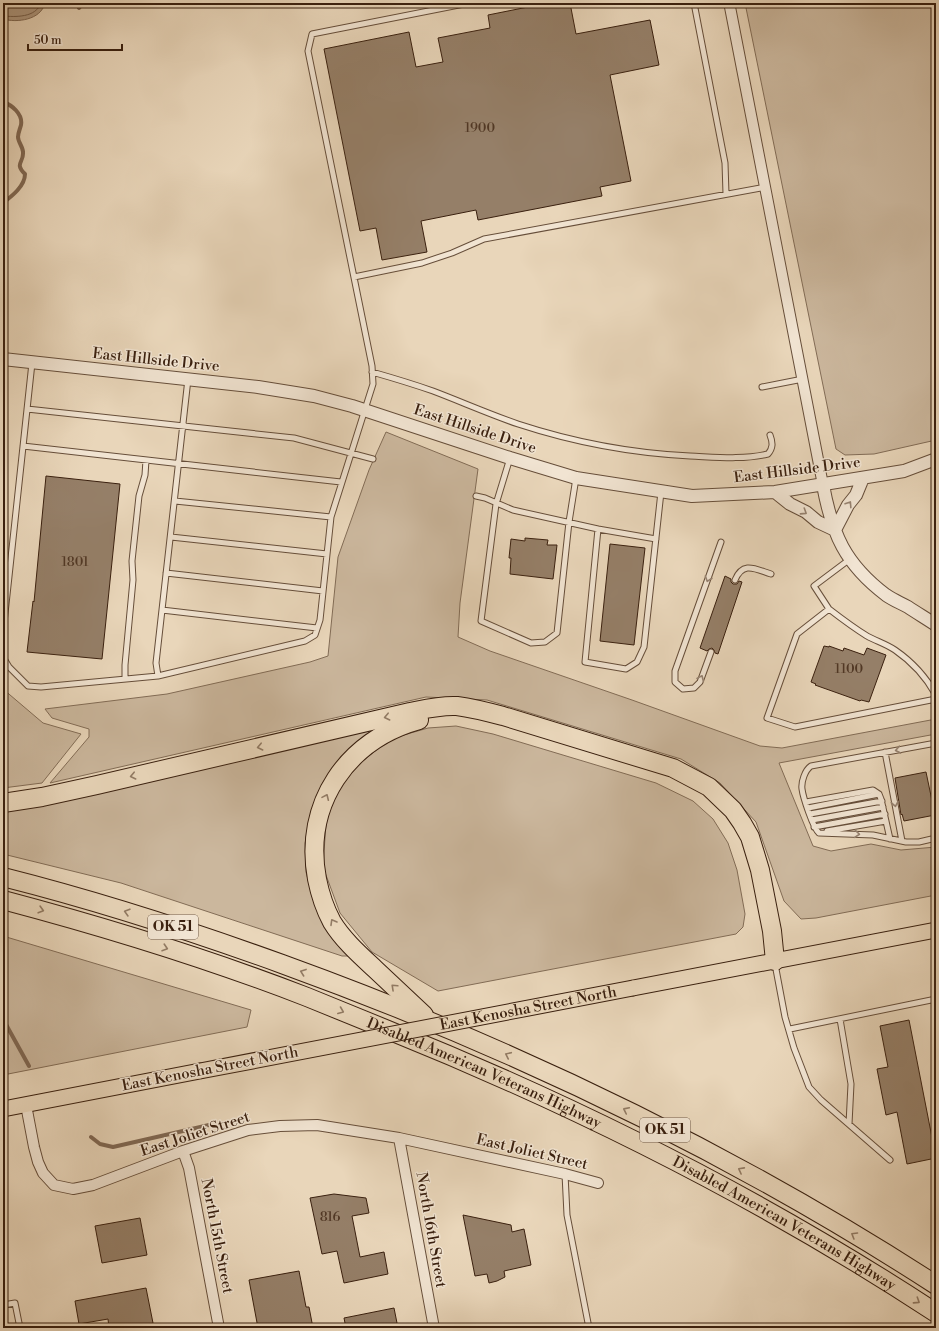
<svg xmlns="http://www.w3.org/2000/svg" width="939" height="1331" font-family="'Libre Bodoni',serif">
<style>
.green{fill:#cbb79d;stroke:#826c56}
.water{fill:#ae9880;stroke:#806853}
.lines{fill:none;stroke-linecap:round;stroke-linejoin:round}
.shore{stroke:#745c48;stroke-width:1}
.stream{stroke:#806853;stroke-width:4}
.building{fill:#957f68;stroke:#3a200f}
.service-casing{stroke:#664e3a;stroke-width:7}
.minor-casing{stroke:#664e3a;stroke-width:12}
.tertiary-casing{stroke:#664e3a;stroke-width:14}
.primary-casing{stroke:#3a200f;stroke-width:17}
.motorway-casing{stroke:#3a200f;stroke-width:20}
.service{stroke:#f1e4d2;stroke-width:5}
.minor{stroke:#f1e4d2;stroke-width:10}
.tertiary{stroke:#f1e4d2;stroke-width:12}
.primary{stroke:#e9d6ba;stroke-width:15}
.motorway{stroke:#e9d6ba;stroke-width:18}
.primary-bridge-casing{stroke:#3a200f;stroke-width:17;stroke-linecap:butt}
.primary-bridge{stroke:#e9d6ba;stroke-width:15}
.oneway{stroke:#968270}
.oneway2{stroke:#927b64}
.labels{text-anchor:middle;dominant-baseline:central;stroke-width:3;stroke-linejoin:round;paint-order:stroke}
.number-label{font-size:13px;fill:#513825}
.shield{fill:#f1e4d2;stroke:#715b4a;stroke-width:1}
.shield-label{font-size:14px;font-weight:bold;fill:#3a200f}
.street-label{font-size:15px;fill:#3a200f;stroke:#f1e4d2}
</style>
<rect width="100%" height="100%" fill="#e9d6ba"/>
<filter id="stains"><feTurbulence type="fractalNoise" baseFrequency=".005" numOctaves="4"/><feColorMatrix values="0 0 0 0 .2 0 0 0 0 .09 0 0 0 0 .02 0 0 0 .5 -.17"/></filter>
<radialGradient id="worn" r=".72"><stop offset=".6" stop-color="#630" stop-opacity="0"/><stop offset="1" stop-color="#630" stop-opacity=".3"/></radialGradient>
<path class="green" d="M745,3H936V440L874,454L845,455L836,449Z
M3,378H5L3,428Z
M386,432L478,469L460,603L458,637L490,651L632,700L760,746L782,748L936,719V734L779,763L813,846L831,851L871,844L901,850L936,847V895L816,918L801,919L784,901L756,822L720,783L681,759L487,700L426,697L50,783L89,737V729L52,718L45,709L167,694L310,662L328,656L338,557L369,470Z
M3,689L43,723L81,734L42,783L3,788Z
M370,725L372,731L341,758L323,783L313,810L305,843L306,872L313,899L325,924L340,947L349,956H342L121,883L3,854V808Z
M456,726L493,734L656,783L693,801L713,819L728,843L737,870L745,914L743,927L736,934L438,991L372,952L340,913L323,867L326,823L334,795L359,764L390,739L428,728Z
M3,936L251,1010L247,1027L3,1075Z"/>
<path class="water" d="M3,3H45C41,20 17,23 3,19Z"/>
<g class="lines">
<path class="shore" d="M3,16C15,17 36,18 41,3"/>
<path class="stream" d="M79,8L83,3
M3,102C12,105 23,114 21,125C20,129 18,133 18,137C18,142 23,147 23,152C24,163 14,163 25,174C25,186 12,196 3,203
M3,775L4,779
M3,1019L29,1066
M91,1137L100,1144L113,1147L209,1125"/>
</g>
<path class="building" d="M548,3H570L576,34L650,20L659,65L610,75L631,181L600,187L602,196L478,220L476,210L421,221L427,252L382,260L376,228L360,231L324,49L409,32L416,67L443,62L438,38L490,28L488,15Z
M46,476L120,484L102,659L27,652L33,601L34,602Z
M525,538L548,540L547,545H557L553,579L510,574L511,558H509L511,539L525,541Z
M610,544L645,548L634,645L600,641Z
M725,576L731,579V582L733,584H737L739,581L742,582L718,654L715,653L714,650L712,648L709,649L707,651L700,648Z
M824,646L829,647V646L843,651L844,648L864,655L867,648L886,655L869,702L861,700L860,701L815,685L816,684L811,682Z
M926,772L935,815L904,821L902,814L901,815L895,778Z
M909,1020L936,1158L907,1164L897,1112L886,1115L877,1069L888,1067L880,1026Z
M334,1194L366,1198L369,1213L352,1216L360,1257L384,1252L388,1274L344,1283L337,1251L322,1254L310,1198Z
M463,1215L511,1225L512,1232L524,1229L531,1265L504,1271L505,1277L497,1281L489,1283L487,1274L475,1276Z
M140,1218L147,1255L102,1263L95,1226Z
M299,1271L306,1307H309L313,1328H258L249,1280Z
M146,1288L154,1328H109L108,1319L79,1324L75,1301Z
M394,1308L398,1328H346L344,1318Z"/>
<g class="lines">
<g class="service-casing">
<path id="service" d="M694,3L725,163L726,194
M354,277L422,263L452,253L484,239L766,187
M372,372C393,378 413,384 433,391C462,402 489,414 518,424C576,443 629,453 690,456C715,457 743,460 768,454C773,448 773,443 770,435
M188,379L156,663L158,676L305,641L315,635L320,620L331,517L373,384L372,366L308,51L312,34L469,3
M762,387L803,379
M27,409L294,438L373,459
M23,446L341,482
M510,458L496,504L481,621L531,643L545,642L557,633L569,522L576,478
M476,496L485,498L513,510L598,529
M175,501L331,517
M171,537L327,554
M656,539L598,529L585,662L626,669L637,662L644,647C650,595 655,544 661,492
M166,573L323,591
M735,580C743,561 755,569 771,574
M829,609L814,586L850,559
M162,610L317,628
M3,632L32,363
M711,652L700,682L694,688L683,689L675,682V671L721,542
M3,657L9,667L28,686L41,687L158,676
M125,679V665L133,580L132,561L139,496L145,475L146,460
M936,695C926,677 911,661 895,650C886,644 876,641 867,636C854,628 842,619 829,609L797,634L767,718L795,727L936,699
M936,743L811,766C805,770 801,782 802,789C803,797 813,828 819,833L873,835L906,842H919L936,838
M885,752L902,841
M806,802L873,790L879,794L881,799L890,839
M808,808L879,794
M810,814L882,801
M812,820L883,807
M814,827L885,814
M827,831L886,821
M775,964L785,1017L794,1048L809,1087L821,1100L890,1160
M840,1019L851,1084L849,1124
M790,1029L936,999
M565,1174L567,1215L589,1328
M3,1305L15,1303L20,1328"/>
</g>
<g class="minor-casing">
<path id="minor" d="M730,7L823,485
M26,1105L34,1147L38,1162L43,1173L54,1185L73,1189L93,1185L183,1151L248,1130L280,1126L317,1125L399,1138L565,1174L598,1183
M399,1138L434,1328
M183,1151L189,1168L219,1328"/>
</g>
<g class="tertiary-casing">
<path id="tertiary" d="M3,359L258,387L314,396L352,406L510,458L576,478L692,496L775,492L904,471L936,459
M823,485C832,534 845,564 886,595C893,600 901,603 908,607C917,613 927,619 936,625
M775,492L790,504L806,512L818,522L835,530
M835,530L848,505L856,495L863,478"/>
</g>
<g class="primary-casing">
<path id="primary" d="M633,988L936,930
M3,1109L200,1071"/>
</g>
<g class="motorway-casing">
<g id="motorway">
<path d="M419,720C347,740 303,804 317,879C320,894 325,909 332,922C343,940 360,955 375,969C391,984 408,1000 424,1015"/>
<path d="M3,803L42,797L97,785L410,712C425,709 441,705 457,706C472,708 488,712 503,716L673,768L709,787L733,810L742,823L750,837L760,870L772,931L775,961"/>
<path d="M3,877C98,901 191,931 282,964C511,1047 732,1153 936,1285"/>
<path id="s1" d="M3,900C105,927 209,959 307,997C334,1008 361,1019 388,1030C579,1107 764,1200 936,1313"/>
</g>
</g>
<use href="#service" class="service"/>
<use href="#minor" class="minor"/>
<use href="#tertiary" class="tertiary"/>
<use href="#primary" class="primary"/>
<use href="#motorway" class="motorway"/>
<g class="primary-bridge-casing">
<g id="primary-bridge">
<path id="s2" d="M200,1071L633,988"/>
</g>
</g>
<use href="#primary-bridge" class="primary-bridge"/>
</g>
<defs><path id="oneway-chevron" d="M-2-3.5L2.5 0L-2 3.5" fill="none" stroke-width="1.6" stroke-linecap="round" stroke-linejoin="round"/></defs>
<g class="oneway">
<use href="#oneway-chevron" transform="translate(849 504) rotate(-57)"/>
<use href="#oneway-chevron" transform="translate(804 512) rotate(33)"/>
<use href="#oneway-chevron" transform="translate(708 579) rotate(109)"/>
<use href="#oneway-chevron" transform="translate(701 678) rotate(-66)"/>
<use href="#oneway-chevron" transform="translate(898 750) rotate(169)"/>
<use href="#oneway-chevron" transform="translate(895 804) rotate(79)"/>
<use href="#oneway-chevron" transform="translate(857 834) rotate(5)"/>
</g>
<g class="oneway2">
<use href="#oneway-chevron" transform="translate(387 717) rotate(167)"/>
<use href="#oneway-chevron" transform="translate(260 747) rotate(167)"/>
<use href="#oneway-chevron" transform="translate(133 776) rotate(167)"/>
<use href="#oneway-chevron" transform="translate(326 797) rotate(-66)"/>
<use href="#oneway-chevron" transform="translate(41 910) rotate(16)"/>
<use href="#oneway-chevron" transform="translate(127 912) rotate(-164)"/>
<use href="#oneway-chevron" transform="translate(333 922) rotate(-120)"/>
<use href="#oneway-chevron" transform="translate(165 948) rotate(18)"/>
<use href="#oneway-chevron" transform="translate(303 972) rotate(-160)"/>
<use href="#oneway-chevron" transform="translate(394 987) rotate(-137)"/>
<use href="#oneway-chevron" transform="translate(341 1011) rotate(22)"/>
<use href="#oneway-chevron" transform="translate(508 1055) rotate(-155)"/>
<use href="#oneway-chevron" transform="translate(626 1110) rotate(-154)"/>
<use href="#oneway-chevron" transform="translate(741 1170) rotate(-152)"/>
<use href="#oneway-chevron" transform="translate(854 1235) rotate(-149)"/>
<use href="#oneway-chevron" transform="translate(917 1301) rotate(33)"/>
</g>
<g class="labels">
<g class="number-label">
<text x="480" y="128">1900</text>
<text x="75" y="562">1801</text>
<text x="849" y="669">1100</text>
<text x="330" y="1217">816</text>
</g>
<g class="shield">
<rect x="148" y="915" width="50" height="24" rx="3"/>
<rect x="640" y="1118" width="50" height="24" rx="3"/>
</g>
<g class="shield-label">
<text x="173" y="927">OK 51</text>
<text x="665" y="1130">OK 51</text>
</g>
<g class="street-label">
<text transform="translate(156 360) rotate(6)">East Hillside Drive</text>
<text transform="translate(475 429) rotate(18)">East Hillside Drive</text>
<text transform="translate(797 470) rotate(-7)">East Hillside Drive</text>
<text stroke="none"><textPath href="#s2" startOffset="334">East Kenosha Street North</textPath></text>
<text transform="translate(210 1069) rotate(-11)">East Kenosha Street North</text>
<text stroke="none"><textPath href="#s1" startOffset="512">Disabled American Veterans Highway</textPath></text>
<text transform="translate(195 1134) rotate(-18)">East Joliet Street</text>
<text transform="translate(532 1152) rotate(13)">East Joliet Street</text>
<text stroke="none"><textPath href="#s1" startOffset="848">Disabled American Veterans Highway</textPath></text>
<text transform="translate(431 1230) rotate(80)">North 16th Street</text>
<text transform="translate(217 1236) rotate(79)">North 15th Street</text>
</g>
</g>
<rect width="939" height="1331" fill="none" stroke="#e9d6ba" stroke-width="16"/>
<rect x="4" y="4" width="931" height="1323" fill="none" stroke="#3a200f" stroke-width="2"/>
<rect x="8" y="8" width="923" height="1315" fill="none" stroke="#3a200f"/>
<path d="M28 44v6h94v-6" fill="none" stroke="#3a200f" stroke-width="2"/>
<text x="34" y="44" font-size="12" fill="#3a200f" stroke="#f1e4d2" stroke-width="3" paint-order="stroke">50 m</text>
<rect width="100%" height="100%" filter="url(#stains)"/>
<rect width="100%" height="100%" fill="url(#worn)"/>
</svg>
